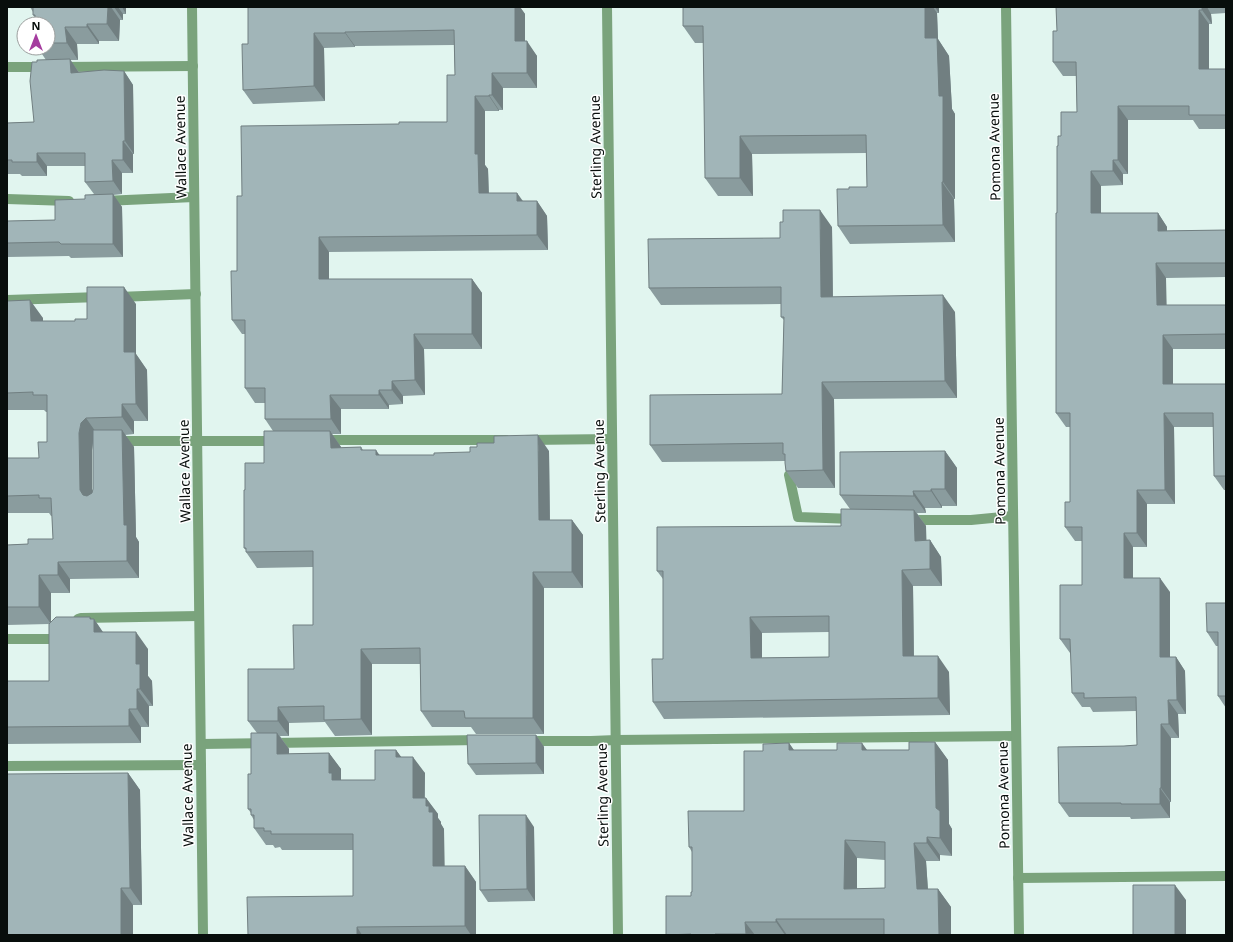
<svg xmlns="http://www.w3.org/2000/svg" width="1233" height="942" font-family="'Noto Sans',sans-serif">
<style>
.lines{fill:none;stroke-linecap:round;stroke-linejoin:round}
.service{stroke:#7aa37c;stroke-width:10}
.minor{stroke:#7aa37c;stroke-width:10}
.tertiary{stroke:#7aa37c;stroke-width:10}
.wall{fill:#8a9c9e;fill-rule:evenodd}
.shaded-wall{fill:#717f81}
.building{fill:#a1b5b8;stroke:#717f81;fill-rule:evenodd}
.labels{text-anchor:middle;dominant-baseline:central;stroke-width:3;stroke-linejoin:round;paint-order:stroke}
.street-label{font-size:14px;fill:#080e0c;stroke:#fff}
</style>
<rect width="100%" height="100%" fill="#e1f5ef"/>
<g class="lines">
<path class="service" d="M7,67H45
M61,67L193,66
M7,199L69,201
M104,201L194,197
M118,297L196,294
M7,300L100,297
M324,440H506
M528,440L612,439
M116,441H276
M789,475L798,517L854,519
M908,520H971L1013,516
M78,619L81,618L199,616
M7,639H55L59,634
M527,741H591L616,740L1016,736
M201,744L481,740
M7,766L201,765
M1018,878L1226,876"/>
<path class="minor" d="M192,7L203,935
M607,7L618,935"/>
<path class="tertiary" d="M1006,7L1019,935"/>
</g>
<path class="wall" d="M30,7H126V14H123V20H120L119,41H99V44H77L78,60H70L79,72L124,71L133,85L134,154H133V173H122V194L113,195L122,207L123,257L71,258L69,256L7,257V221L55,220L85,199L94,194L85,182V166H47V176H22L20,174H7V123L34,122L37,62L46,60L38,48H48V24L35,17L33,15V12Z
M248,7H520L525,14V41L537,56V88H503V110H499V111H485V165L488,169L489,193H517L523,201H537L547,216L548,250L329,252V279H472L482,293V349H424L425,395L403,396V404L389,405V409H341V434H332L341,447V448L361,447L363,450L380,455H434L549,451L550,520H572L583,535V588H544V734H476L471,727H432L421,711L420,664H372V735L335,736L325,722L289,723V736H280L289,749V754L329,753L341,769V780H375L396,750L401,757L425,773V798H426L438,814V818L441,822V824L444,829V866H465L476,882V935H248L353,896V850H282L280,847L275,848L273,845H266L254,828V820L251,815V813L248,809L251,774L257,733L248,721L294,669L313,625V567L257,568L246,552V550L244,548L245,490L264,463L273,431L265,419V403H255L245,388V334H242L232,320L237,271L242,196L399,124L447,122L455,75L454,45L355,46V47L324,48L325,101L253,104L243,90L248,44Z
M683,7H939V13H937L938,39L949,56L952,109L955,114V199H954L955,242L850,244L838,226L849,189L867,187L866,153L752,154L753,196H718L705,178L704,43H695L683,26Z
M1056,7H1226V13L1211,14L1212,24H1209V69H1226V129H1199L1193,120H1128V174H1123V185L1101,186V213H1158L1167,227V231L1226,230V277L1166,278V305H1226V349H1173V384H1226V490H1224L1214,476V427H1174L1175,504H1147V547H1133V578L1170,592V657H1176L1185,671L1186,714H1178L1179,738H1171V802H1170V818L1131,819L1130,817H1069L1059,803L1124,746L1137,745L1136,711L1093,712L1090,707H1082L1072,693L1071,653H1070L1060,639L1082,585V541H1075L1065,527L1070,502V427H1066L1056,413L1058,146L1061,136L1077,112L1076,76H1063L1053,62L1057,31Z
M832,227L833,297L955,312L957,398L834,399L835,488H798L786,471L785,461L662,462L650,445L782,394L784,320L781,317V304L661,305L649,288L780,238Z
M7,301L43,318V321H75L87,319L136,304V354L147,370L148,421H134V434L125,435L134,447L136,537L139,542V578L70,579V593H51V622L94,619L103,632L148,649V676L152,681L153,706H149V727H141V743L7,744V681H49V624L7,625V545L28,544L53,539L52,516H51L49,513H7V458H39L47,442V412H46L44,410H7ZM93,443V489L92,493V450Z
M945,451L957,468V506H942V508H925L926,513H917L926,526V540H930L941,557L942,586H913L914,656L949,672L950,715L664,719L653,702L663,659V579L657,571L841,526L850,509L840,495ZM829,632V657L762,658V633Z
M1226,603V708L1218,696V646H1216L1207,632Z
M536,735L544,747V774L476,775L468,764Z
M935,742L948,760L949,824L952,829V856L940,855V861H926L928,889H938L951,907V935H666L691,896L692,892V852L689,847L744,811L763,751L789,743L794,750H909ZM857,858L885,860V888L857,889Z
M128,773L140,790L142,905H133V935H7Z
M534,827L535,901L488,902L480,890Z"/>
<path class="shaded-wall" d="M108,7H111L120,20L119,41L107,24Z
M114,7H118L123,14V20Z
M122,7H126V14Z
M515,7H520L525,14V56L515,41Z
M925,7H933L937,13L938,39L949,56L952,109L955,114V199L943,182L939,96L925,38Z
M935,7H939V13Z
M1202,7H1207L1211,14L1212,24L1202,10Z
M1199,10L1209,24V83L1199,69Z
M87,24L99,41V44L87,27Z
M65,27L77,44L78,60L67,43Z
M345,32L355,46V47L345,33Z
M314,33L324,48L325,101L314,86Z
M527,41L537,56V88L527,73Z
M70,59L79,73H71Z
M124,71L133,85L134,154L125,141Z
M492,73L503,88V110L492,95Z
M489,95L499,110V111L489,96Z
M475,96L485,111V165L488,169L489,208L479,193L475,154Z
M1118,106L1128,120V174L1118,160Z
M740,136L752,154L753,196L740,178Z
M123,141L133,154V173L123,160Z
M37,153L47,166V176L37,162Z
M112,160L122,173V194L113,181Z
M1113,160L1123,174V185L1113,171Z
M1091,171L1101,186V227L1091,213Z
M942,182L954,199L955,242L943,225Z
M517,193L527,208L517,201Z
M113,194L122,207L123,257L113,244Z
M537,201L547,216L548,250L537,235Z
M820,210L832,227L833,315L821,297Z
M1158,213L1167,227V245L1158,231Z
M319,237L329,252V293L319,279Z
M1156,263L1166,278L1167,320L1157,305Z
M472,279L482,293V349L472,334Z
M124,287L136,304V354L147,370L148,421L136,404L124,352Z
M943,295L955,312L957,398L945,381Z
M30,300L43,318V339L31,321Z
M414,334L424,349L425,395L415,380Z
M1163,335L1173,349V398L1163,384Z
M392,381L403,396V404L392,390Z
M822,382L834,399L835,488L823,470Z
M379,390L389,405V409L379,395Z
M330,395L341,409V434L331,419Z
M122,404L134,421V434L122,417Z
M1164,413L1174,427L1175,504L1165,490Z
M86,418L98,435L93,441L92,450V507L83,495L80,490L79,433L81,423Z
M122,430L134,447L136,537L139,542V578L127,561L124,525Z
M330,431L341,447L342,463L331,448Z
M538,435L549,451L550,535L539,520Z
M376,450L387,466L376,455Z
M945,451L957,468V506L945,489Z
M931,489L942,506V508L931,491Z
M1137,490L1147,504V547L1137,533Z
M913,491L925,508L926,513L914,496Z
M914,510L926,526L927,557L915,541Z
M572,520L583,535V588L572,572Z
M1124,533L1133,547V592L1124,578Z
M930,540L941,557L942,586L930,569Z
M58,562L70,579V593L58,575Z
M902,570L913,586L914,672L903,656Z
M533,572L544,588V734L533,718Z
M39,575L51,593V624L39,607Z
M1160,578L1170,592V672L1160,657Z
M90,617L94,624V619L106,637L94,632L90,619Z
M750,617L762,633V674L751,658Z
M136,632L148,649V676L152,681L153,706L140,689L136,664Z
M361,649L372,664V735L361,719Z
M938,656L949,672L950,715L938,698Z
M1176,657L1185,671L1186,714L1177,700Z
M137,689L149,706V727L137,709Z
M1168,700L1178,714L1179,738L1169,724Z
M278,707L289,723V736L278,721Z
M129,709L141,727V743L129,726Z
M1161,724L1171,738V802L1161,788Z
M277,733L289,749V771L277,754Z
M536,735L544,747V774L536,763Z
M935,742L948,760L949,824L952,829V856L940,838L936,808Z
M789,743L801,761L789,750Z
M862,743L875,761L862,750Z
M396,750L408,766L396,757Z
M329,753L341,769V786L332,780L329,773Z
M413,757L425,773L424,814L413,798Z
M128,773L140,790L142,905L130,888Z
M1160,788L1170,802V818L1160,804Z
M426,798L438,814V818L441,822V824L444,829L445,883L433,866L429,812L426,806Z
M526,815L534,827L535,901L527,889Z
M927,837L940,855V861L927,843Z
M845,840L857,858V907L844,889Z
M914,843L926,861L929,907L917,889Z
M465,866L476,882V935H471L465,926Z
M1175,885L1186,900V935H1175Z
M121,888L133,905V935H121Z
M938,889L951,907V935H939Z
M776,919L787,935H785L776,922Z
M745,922L755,935H747L746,934Z
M357,927L362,935H357Z"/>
<path class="building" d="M33,7H108L107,24H87V27H65L67,43H48V24H35V15H33Z
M248,7H515V41H527V73H492V95H489V96H475V154H478L479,193H517V201H537V235L319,237V279H472V334H414L415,380L392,381V390H379V395H330L331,419H265V388H245V320H232L231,271H237V196H242L241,126L399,124V122H447V75H455L454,30L345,32V33H314V86L243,90L242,44H248Z
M683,7H925V38H937L939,96H943V182H942L943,225L838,226L837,189H849V187H867L866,135L740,136V178H705L703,26H683Z
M1056,7H1202V10H1199V69H1226V115H1189V106H1118V160H1113V171H1091V213H1158V231L1226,230V263H1156L1157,305H1226V334L1163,335V384H1226V476H1214L1213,413H1164L1165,490H1137V533H1124V578H1160V657H1176L1177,700H1168L1169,724H1161V788H1160V804H1121V803H1059L1058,747L1124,746L1137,745L1136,697L1084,698V693H1072L1070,639H1060V585H1082V527H1065V502H1070V413H1056V213H1057V146H1058V136H1061V112H1077L1076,62H1053V31H1057Z
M70,59L71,73L104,70L124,71L125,141H123V160H112L113,181L85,182V153H37V162H12V160H7V123L34,122L30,81L32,62H37V60Z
M113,194V244H61L59,242L7,243V221L55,220V200L85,199V195Z
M783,210H820L821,297L943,295L945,381L822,382L823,470L786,471L785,463V454H783V443L650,445V395L782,394L784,317H781V287L649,288L648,239L780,238V222H783Z
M87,287H124V352H135L136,404H122V417L86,418L81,423L79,433L80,490L83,495L87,496L92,493L93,489V430H122L124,525H127V561L58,562V575H39V607H7V545L28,544V539H53L51,498H39V495L7,496V458H39L38,442H47V395H33V392L7,393V301L30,300L31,321H75V319H87Z
M264,431H330L331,448L361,447V450H376V455H434V453L470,452V447H477V443H494V436L538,435L539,520H572V572H533V718H465L464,711H421L420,648L361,649V719L324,720V706L278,707V721H248V669H294L293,625H313V551L246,552V548H244V490H245V463H264Z
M945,451V489H931V491H913L914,496L840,495V452Z
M841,509L914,510L915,541L930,540V569L902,570L903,656H938V698L653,702L652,659H663V571H657V527L841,526ZM829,616V657L751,658L750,617Z
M1206,603H1226V696H1218V632H1207Z
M56,617H90V619H94V632H136V664H140V689H137V709H129V726L7,727V681H49V624Z
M251,733H277V754L329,753V773H332V780H375V750H396V757H413V798H426V806H429V812H433V866H465V926L357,927V935H248L247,897L353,896V834H271V831H264V828H254V815H251V809H248V774H251Z
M467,735H536V763L468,764Z
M909,742H935L936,808L940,811V838L927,837V843H914L917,889H938L939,935H884V919H776V922H745L746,934H715V935H691V934L666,935V896H691V892H692V847H689L688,811H744V751H763V744L789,743V750H837V743H862V750H909ZM845,840L885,842V888L844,889Z
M128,773L130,888H121V935H7V774Z
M479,815H526L527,889L480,890Z
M1133,885H1175V935H1133Z"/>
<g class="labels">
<g class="street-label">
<text transform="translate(180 147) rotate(-91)">Wallace Avenue</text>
<text transform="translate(595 147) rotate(-91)">Sterling Avenue</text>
<text transform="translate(994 147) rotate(-91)">Pomona Avenue</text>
<text transform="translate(184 471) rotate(-91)">Wallace Avenue</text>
<text transform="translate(599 471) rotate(-91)">Sterling Avenue</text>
<text transform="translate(999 471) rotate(-91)">Pomona Avenue</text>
<text transform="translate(187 795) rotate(-91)">Wallace Avenue</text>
<text transform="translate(602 795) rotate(-91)">Sterling Avenue</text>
<text transform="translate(1003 795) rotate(-91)">Pomona Avenue</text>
</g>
</g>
<rect width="1233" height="942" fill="none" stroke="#080e0c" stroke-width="16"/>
<g transform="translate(36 36)"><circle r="19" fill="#ffffff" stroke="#9c9f9e"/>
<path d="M0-3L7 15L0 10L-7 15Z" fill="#a53c9f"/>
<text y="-6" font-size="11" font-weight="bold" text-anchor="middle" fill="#080e0c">N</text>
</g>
</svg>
